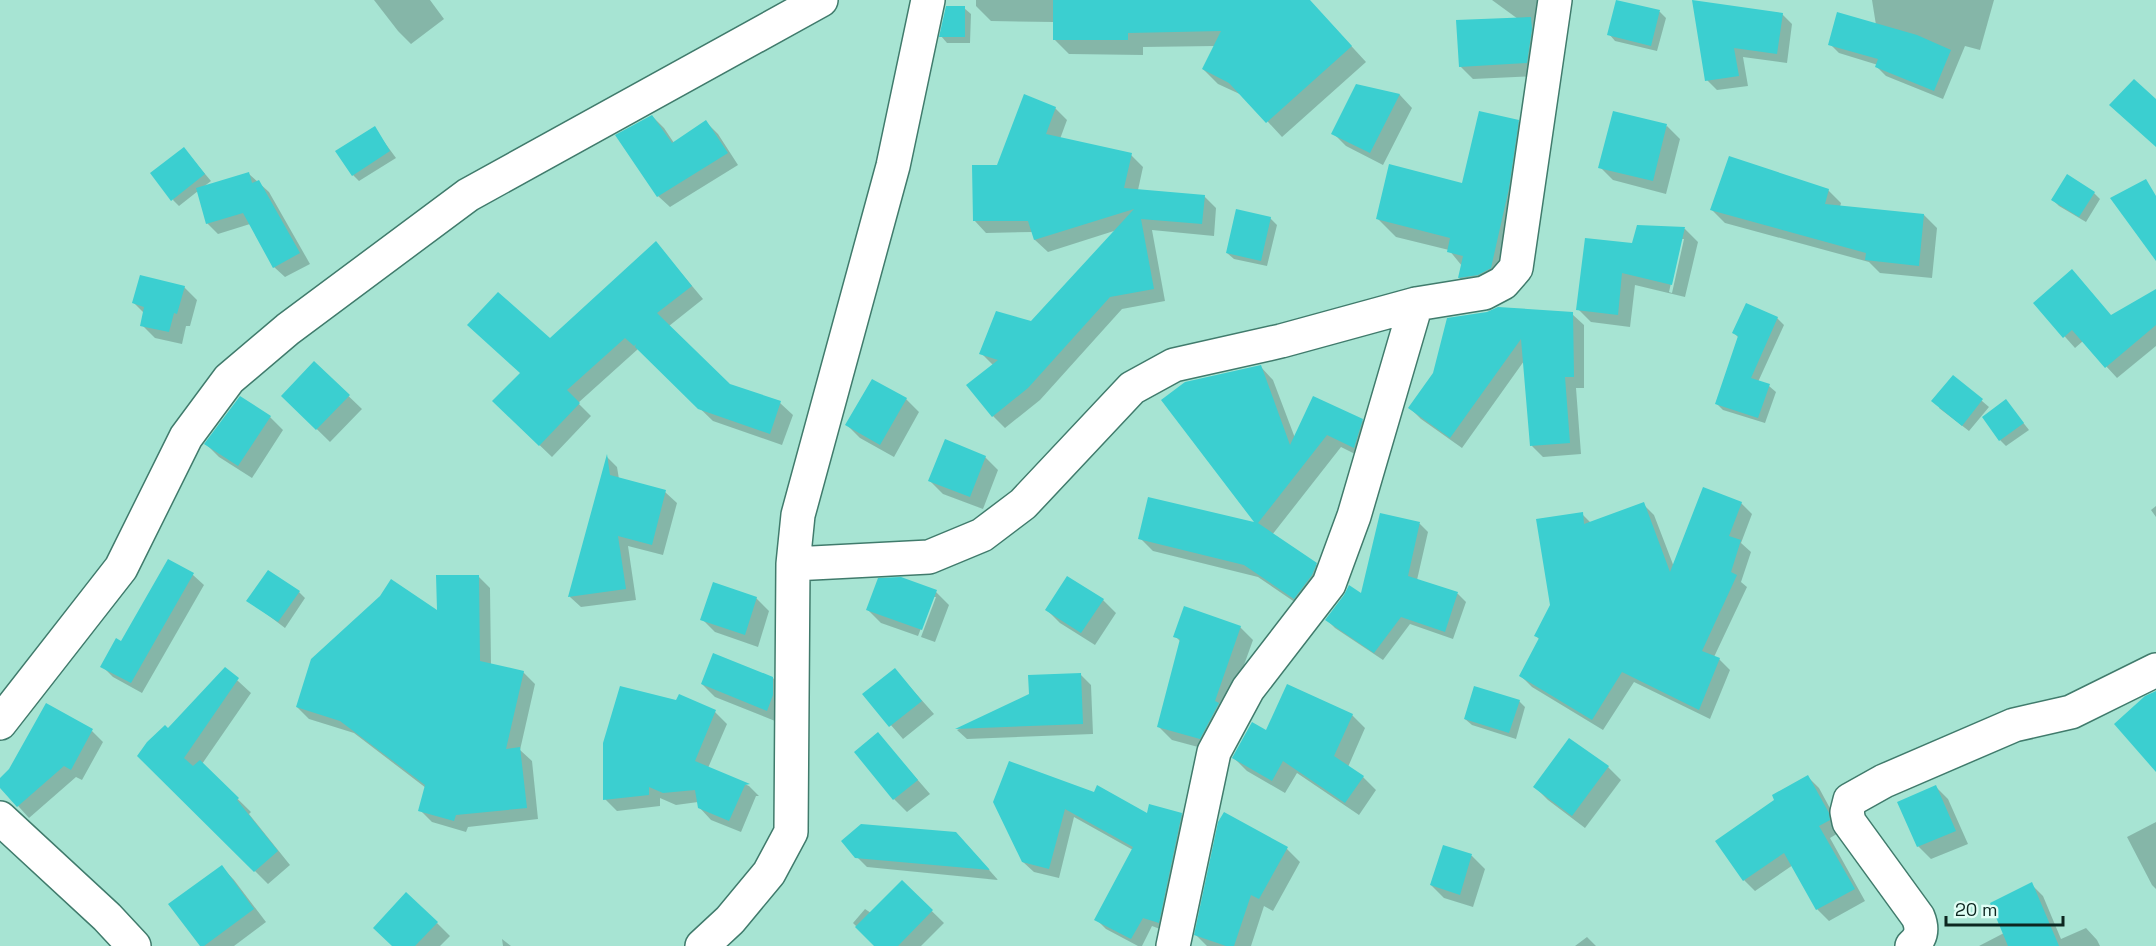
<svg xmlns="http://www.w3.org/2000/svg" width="2156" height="946" font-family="'Space Grotesk',sans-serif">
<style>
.shadow{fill:#0003;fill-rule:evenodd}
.building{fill:#3bcfd0}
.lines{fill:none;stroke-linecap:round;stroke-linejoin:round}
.street-casing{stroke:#407b6c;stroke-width:36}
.street{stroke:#fff;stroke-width:33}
</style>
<rect width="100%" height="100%" fill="#a7e4d3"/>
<path class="shadow" d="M374,0H430L444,19L411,44L398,31Z
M976,0H1309L1366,62L1282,137L1244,96L1218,84L1203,69L1215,46L1143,47V55L1069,54L1054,39V22L991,21L976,6Z
M1492,0H1542L1539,76L1473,79L1460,66L1518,19Z
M1872,0H1994L1980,50L1965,46L1943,99L1886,76L1877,67L1878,65L1839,53L1830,44L1876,25Z
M1617,1L1660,12L1666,18L1657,51L1615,41L1609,34Z
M1694,1L1782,14L1792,24L1787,63L1743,57L1748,86L1717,90L1707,80Z
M964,8L971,14L970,43H947L941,36Z
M1357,86L1400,95L1412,108L1383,165L1346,146L1333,133Z
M1055,108L1067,120L1060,139L1131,155L1143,167L1138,190L1204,196L1216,208L1214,236L1152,230L1165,301L1122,309L1040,400L1005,428L993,416V365L981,353L1032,323L1117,230L1048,252L1035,240L1033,232L986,233L974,220L998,166Z
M652,116L664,128L674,143L706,122L718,134L738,165L670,207L658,196Z
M1518,121L1537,140L1509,287L1478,296L1459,278L1462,266L1449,250L1396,237L1377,218L1464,184Z
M1667,126L1680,139L1666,194L1613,180L1600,167Z
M374,128L396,158L359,181L353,175Z
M184,149L211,181L202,188L249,174L258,182L269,192L310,264L285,277L274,267L250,224L218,234L207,223L198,191L179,206L173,200Z
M1828,190L1841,203L1840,207L1924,215L1937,228L1932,278L1880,273L1869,262L1725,223L1712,210Z
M2094,193L2100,199L2086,222L2059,206L2053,200Z
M1270,218L1277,225L1267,266L1234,259L1227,253Z
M1638,226L1685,229L1698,242L1685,297L1635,285L1630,327L1591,322L1578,309L1633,245ZM1681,239H1684L1672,293L1669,292Z
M656,243L703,299L669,326L729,385L780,403L793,415L782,445L713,421L638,349L578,403L591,416L552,457L507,414L522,373L550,340Z
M184,287L197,300L190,326H186L182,344L155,338L142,325L144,313L134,303Z
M2156,291V346L2117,378L2083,341L2075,348L2035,303L2112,316Z
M1747,305L1777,318L1784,325L1758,382L1769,386L1776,392L1765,423L1723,410L1716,403L1739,338L1734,333Z
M1572,314L1584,325V388H1576L1581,454L1543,457L1532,446L1524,361L1462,448L1421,419L1410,408L1434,374Z
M314,363L362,409L330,442L283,396Z
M1260,366L1273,380L1295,438L1362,420L1375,433L1367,460L1341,447L1272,535L1316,564L1329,577L1308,611L1258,577L1153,551L1140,538L1258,525L1163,400Z
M1954,377L1989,407L1969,431L1939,408Z
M872,381L906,399L919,412L894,457L860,438L847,425Z
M2006,401L2029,430L2006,446L2000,440Z
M270,417L283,430L252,478L219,457L206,444Z
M607,457L617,467L619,479L665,492L677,503L663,555L628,546L636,600L581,607L570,597Z
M985,457L998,470L983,509L943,494L930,481Z
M1741,503L1752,514L1741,543L1751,552L1741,582L1747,587L1714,657L1719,659L1730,670L1710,719L1634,682L1603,730L1532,687L1521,676L1540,640L1536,636L1551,605L1582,514L1591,523L1643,504L1654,515L1674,567Z
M2156,506V517L2151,510Z
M1381,514L1420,524L1428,532L1417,580L1458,594L1466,602L1453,639L1410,624L1383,660L1335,628L1327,620L1362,596Z
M169,561L193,575L204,585L142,693L113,677L102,666L122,643Z
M478,576L490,588L491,665L523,672L535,684L520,750L532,761L538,819L468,827L466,832L432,822L420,810L426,788L354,733L309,719L297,707L438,613Z
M299,592L305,598L285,628L248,600Z
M936,592L949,605L935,642L921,637L936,597H933L918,636L881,623L868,610Z
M756,598L769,611L758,647L715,632L702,619Z
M1103,600L1116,613L1095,645L1060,623L1047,610Z
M1240,627L1253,640L1213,751L1172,740L1159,727L1181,642L1175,636Z
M225,669L251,693L202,764L251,812L249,814L290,865L268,884L139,756L168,730Z
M895,670L934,714L903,739L864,694Z
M1080,674L1091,685L1093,734L967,739L957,730L1030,695Z
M773,678L786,692L780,723L715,697L702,684Z
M680,696L715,712L727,724L708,768L749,786L759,796H756L741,832L711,820L699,807L698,802L676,805L660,798V806L617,811L605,799Z
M1519,701L1525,707L1516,739L1472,725L1465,719Z
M1352,715L1365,728L1348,767L1363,777L1376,790L1359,815L1297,773L1285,793L1247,771L1234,758L1266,732Z
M92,731L103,742L82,780L76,777L29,818L0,786V780Z
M878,734L930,794L907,812L894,799Z
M1608,767L1621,780L1585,828L1548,800L1535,787Z
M1808,777L1819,788L1839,825L1840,832L1830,838L1865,901L1829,921L1817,909L1793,865L1755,891L1744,880Z
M1935,786L1948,799L1968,844L1931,859L1918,846Z
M1094,794L1148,815L1181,814L1191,824L1168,932L1152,926L1142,946H1138L1106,929L1096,919L1133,850L1074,817L1059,878L1034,872L1023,862L994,802Z
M1225,814L1287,849L1300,862L1273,911L1264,906L1251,946H1207L1196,935Z
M2156,822V889L2152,885L2127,837Z
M967,845L998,880L867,867L856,856Z
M1444,847L1472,856L1485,869L1473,907L1444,898L1431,885Z
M222,867L234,880L266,922L234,946H202Z
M902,882L944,923L921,946H876L853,923L865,909L871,913Z
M2031,884L2043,896L2061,939L2086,928L2097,940L2100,946H1979L2004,933Z
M437,923L450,936L440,946H393Z
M1587,937L1596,946H1575Z
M502,939L511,946H503Z"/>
<path class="building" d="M1053,0H1310L1352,46L1266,123L1229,83L1202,69L1221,31L1128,33V40H1053Z
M1616,0L1660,10L1651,46L1607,35Z
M1692,0L1783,13L1777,54L1734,48L1739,76L1705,81Z
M946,6H965V37H939Z
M1837,12L1917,35L1951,50L1934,91L1875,67L1878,59L1828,45Z
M1531,17L1532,29L1527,63L1459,67L1456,20Z
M2134,79L2156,99V147L2109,105Z
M1356,84L1400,94L1370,153L1331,134Z
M1024,94L1056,107L1046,134L1132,153L1124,188L1205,195L1202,224L1141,219L1154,289L1110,297L1028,388L992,417L966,385L998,360L979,354L996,311L1031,321L1134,209L1034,240L1028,221H973L972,165H997Z
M1479,111L1519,120L1509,188L1491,268L1478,275L1458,278L1463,256L1447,252L1450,238L1376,219L1389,164L1462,183Z
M1613,111L1667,124L1653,181L1598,168Z
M652,115L672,143L706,120L728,153L657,197L615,135Z
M375,126L390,151L352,176L335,151Z
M184,147L205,174L171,201L150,173Z
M1729,156L1829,189L1825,204L1924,214L1919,266L1865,260L1866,253L1710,210Z
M249,172L252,183L259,180L300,253L273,268L243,213L206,224L196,188Z
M2067,174L2095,192L2079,217L2051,200Z
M2146,179L2156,196V261L2110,198Z
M1236,209L1271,217L1261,261L1226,253Z
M1637,225L1685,227L1672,285L1622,273L1618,315L1576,310L1585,238L1632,243Z
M656,241L692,286L657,313L730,384L781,401L770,434L698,409L635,347L636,344L634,346L625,338L567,390L580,403L539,446L492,401L520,373L467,325L498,292L550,338Z
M2072,269L2111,315L2156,289V325L2105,368L2072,330L2063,338L2033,303Z
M140,275L185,286L177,314L174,313L169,332L140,326L144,307L132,303Z
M1746,303L1778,317L1751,378L1770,384L1758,418L1715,404L1738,336L1732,333Z
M1498,307L1573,312L1574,377H1565L1570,443L1530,446L1521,339L1450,438L1408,408L1433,373L1447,318L1487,312Z
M314,361L350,395L316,430L281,396Z
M1261,365L1290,445L1313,396L1363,419L1354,448L1327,435L1258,523L1317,563L1312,575L1294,599L1244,565L1138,539L1148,497L1254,522L1161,400L1185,382Z
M1953,375L1983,399L1962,426L1931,401Z
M872,379L907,398L880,445L845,425Z
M240,396L271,416L238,466L204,444Z
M2006,399L2024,423L1999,441L1982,417Z
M945,439L986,456L970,497L928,481Z
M607,454L610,475L666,490L652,545L618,536L626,589L568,597Z
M1703,487L1742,502L1729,536L1741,540L1731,572L1737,575L1702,651L1720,658L1699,710L1622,672L1592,720L1519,676L1539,638L1534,636L1550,605L1536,519L1583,512L1584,524L1644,502L1670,572Z
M1380,513L1420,522L1408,576L1458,592L1445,632L1401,617L1374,653L1325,620L1344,595L1349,585L1361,593Z
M168,559L194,573L131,683L100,667L116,638L121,641Z
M268,570L300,591L278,622L246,601Z
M436,575H479L480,661L524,671L506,749L520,747L527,808L456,815L454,821L418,811L425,785L340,721L296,707L311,659L380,596L391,579L437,610Z
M1067,576L1104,599L1081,633L1045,610Z
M901,577L937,590L922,630L866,610L878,578Z
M713,582L757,597L745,635L700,620Z
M1184,606L1241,626L1215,701L1219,703L1200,739L1157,727L1180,639L1173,637Z
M713,653L773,677V695L767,711L701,684Z
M225,667L239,678L184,758L193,766L200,760L239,798L237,800L278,851L254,872L137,756L147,742L165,725L168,728Z
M895,668L922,701L889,727L862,694Z
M1081,673L1083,724L955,729L1029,694L1028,675Z
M1287,684L1353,714L1334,756L1364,776L1345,803L1283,761L1272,781L1232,758L1252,722L1266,730Z
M620,686L676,700L679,694L716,710L695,761L750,784L745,785L729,821L698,808L695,790L663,793L649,787V795L603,800V743Z
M1474,686L1520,700L1509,733L1464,719Z
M2156,691V772L2114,724L2145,696Z
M46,703L93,729L71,770L64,766L17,807L0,788V778L9,769Z
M878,732L918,780L893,800L854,752Z
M1569,738L1609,766L1572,816L1533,787Z
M1009,761L1094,792L1097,785L1147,813L1149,804L1182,813L1159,923L1143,918L1131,939L1094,920L1133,847L1065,809L1049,869L1022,862L993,802Z
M1808,775L1829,813L1830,820L1819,826L1855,889L1816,910L1784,853L1743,881L1715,841L1774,800L1772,795Z
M1936,785L1956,831L1917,847L1897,802Z
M1224,812L1288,847L1259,899L1251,895L1234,946H1226L1194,935L1218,822Z
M861,824L956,832L990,870L855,858L841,841Z
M1443,845L1472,854L1460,895L1430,885Z
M222,865L254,909L204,946H200L168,904Z
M902,880L933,910L898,946H874L855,927Z
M2032,882L2059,946H2008L1990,903Z
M406,892L438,922L415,946H392L373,928Z"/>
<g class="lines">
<g class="street-casing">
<path id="street" d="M793,564L929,557L982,535L1023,504L1132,388L1174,365L1281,341L1416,304L1484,293L1503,283L1516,268L1555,0
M0,723L121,568L186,437L229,379L288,329L468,195L821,0
M0,818L107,917L134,946
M702,946L730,920L769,873L791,832L793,564L798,515L893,166L928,0
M1173,946L1214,752L1248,689L1329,584L1354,516L1416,304
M1912,946C1922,937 1923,929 1918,917L1849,822L1847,812L1850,800L1884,781L2014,725L2071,712L2156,670"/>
</g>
<use href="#street" class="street"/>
</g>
<path d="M1946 916v9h117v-9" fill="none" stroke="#0d2620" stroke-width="3"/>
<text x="1955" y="916" font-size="18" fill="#0d2620" stroke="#e0fef5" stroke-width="4.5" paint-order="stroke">20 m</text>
</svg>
